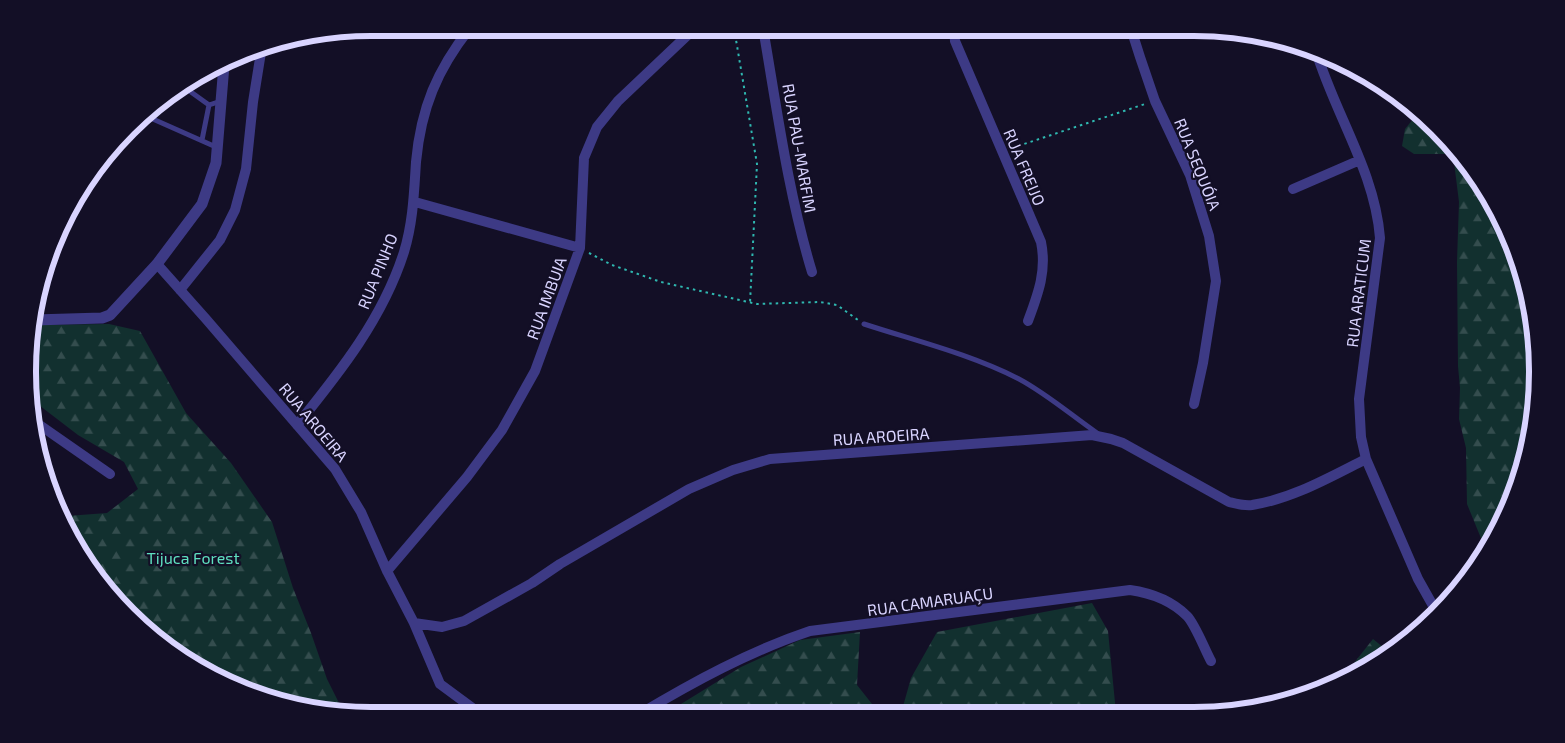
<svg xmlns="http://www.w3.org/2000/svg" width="1565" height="743" font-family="'Exo 2',sans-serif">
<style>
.forest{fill:url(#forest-firs)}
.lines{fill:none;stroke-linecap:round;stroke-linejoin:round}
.path{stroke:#2fb8b0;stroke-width:2;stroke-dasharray:2.5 4;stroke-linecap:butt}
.service{stroke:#3d3a85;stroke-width:5}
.minor{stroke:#3d3a85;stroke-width:10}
.tertiary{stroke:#3d3a85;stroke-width:11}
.labels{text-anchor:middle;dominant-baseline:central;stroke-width:4.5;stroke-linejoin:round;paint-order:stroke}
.street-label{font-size:16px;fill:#d9d4ff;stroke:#130f26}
.park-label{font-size:16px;fill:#5fe0c0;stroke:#130f26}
.rim{fill:none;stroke:#d9d4ff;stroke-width:6}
</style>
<defs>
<pattern id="forest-firs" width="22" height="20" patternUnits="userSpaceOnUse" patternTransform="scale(1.25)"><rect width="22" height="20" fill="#12302f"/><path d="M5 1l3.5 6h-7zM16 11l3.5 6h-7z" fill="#344d4e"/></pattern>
</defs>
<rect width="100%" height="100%" fill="#130f26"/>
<path class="forest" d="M1418,113L1437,128L1480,181L1511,240L1531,305L1537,372L1531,439L1511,503L1485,548L1467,504L1466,448L1459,419L1460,388L1458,366L1457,262L1459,202L1453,154H1414L1402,146L1405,129Z
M109,324L140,331L186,413L231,463L272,522L293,588L311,633L327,679L344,713L304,709L240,689L144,630L98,581L63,524L62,521L67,516L107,513L138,489L124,462L78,435L31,399L33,325Z
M1092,603L1108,631L1116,713L667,714L681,704L741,667L800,640L860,632L857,685L876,709L902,710L911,678L937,632Z
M1373,639L1389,652L1342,680V678Z"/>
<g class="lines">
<path class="path" d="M734,28L757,164L750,303
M1012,148L1145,104
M589,253L612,265L661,282L757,304L820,302L837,305L858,320"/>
<path class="service" d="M184,87L209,105L221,101
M146,116L216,147
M202,140L209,105
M864,324C916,341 970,354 1019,379C1047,394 1071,415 1097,433"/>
<path class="minor" d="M763,28C777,109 788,193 812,272
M954,28L955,41L1041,242C1047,271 1038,294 1028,321
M1134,28L1133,35L1140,57L1155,101L1190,175L1209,236L1216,281L1203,363L1194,404
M1316,51C1335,114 1375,172 1380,238L1359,399L1361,437L1366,459L1418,579L1436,611
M1293,189L1360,160
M415,202L580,248
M157,264L206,319L335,469L361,512L387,571L414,623L440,684L482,715
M180,290L220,240L235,210L246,169L253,102L262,46
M31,419L110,474
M297,425C340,372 383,318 404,252C413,223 414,193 416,162C421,108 437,70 470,28
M387,571L467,477L502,430L535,371L580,248L584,158L597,127L618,101L695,28
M414,623L442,627L464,621L532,583L560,564L689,489L733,470L770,459L1092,435L1111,439L1123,443L1229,502C1237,504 1244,506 1252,505C1292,499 1330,477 1366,459
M638,715C693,682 750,651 810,631L1130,590C1151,593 1171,600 1187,616C1195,624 1205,650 1211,661"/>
<path class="tertiary" d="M34,320L102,318L110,315L157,264L202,204L216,163L224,65"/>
</g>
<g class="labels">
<g class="street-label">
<text transform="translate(800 148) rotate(80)">RUA PAU-MARFIM</text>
<text transform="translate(1198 164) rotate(68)">RUA SEQUÓIA</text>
<text transform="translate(1025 167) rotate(67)">RUA FREIJO</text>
<text transform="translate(377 271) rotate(-68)">RUA PINHO</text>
<text transform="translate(1358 293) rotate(-83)">RUA ARATICUM</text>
<text transform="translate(546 298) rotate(-70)">RUA IMBUIA</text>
<text transform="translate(314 422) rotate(50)">RUA AROEIRA</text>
<text transform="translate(881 436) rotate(-4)">RUA AROEIRA</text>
<text transform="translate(930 601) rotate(-8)">RUA CAMARUAÇU</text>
</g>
<g class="park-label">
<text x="193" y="557">Tijuca Forest</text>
</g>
</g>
<path d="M0 0H1565V743H0ZM371 36H1194A335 335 0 0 1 1529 371V372A335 335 0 0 1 1194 707H371A335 335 0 0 1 36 372V371A335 335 0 0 1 371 36Z" fill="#130f26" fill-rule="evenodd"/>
<path class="rim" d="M371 36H1194A335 335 0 0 1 1529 371V372A335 335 0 0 1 1194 707H371A335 335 0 0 1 36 372V371A335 335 0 0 1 371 36Z"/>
</svg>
